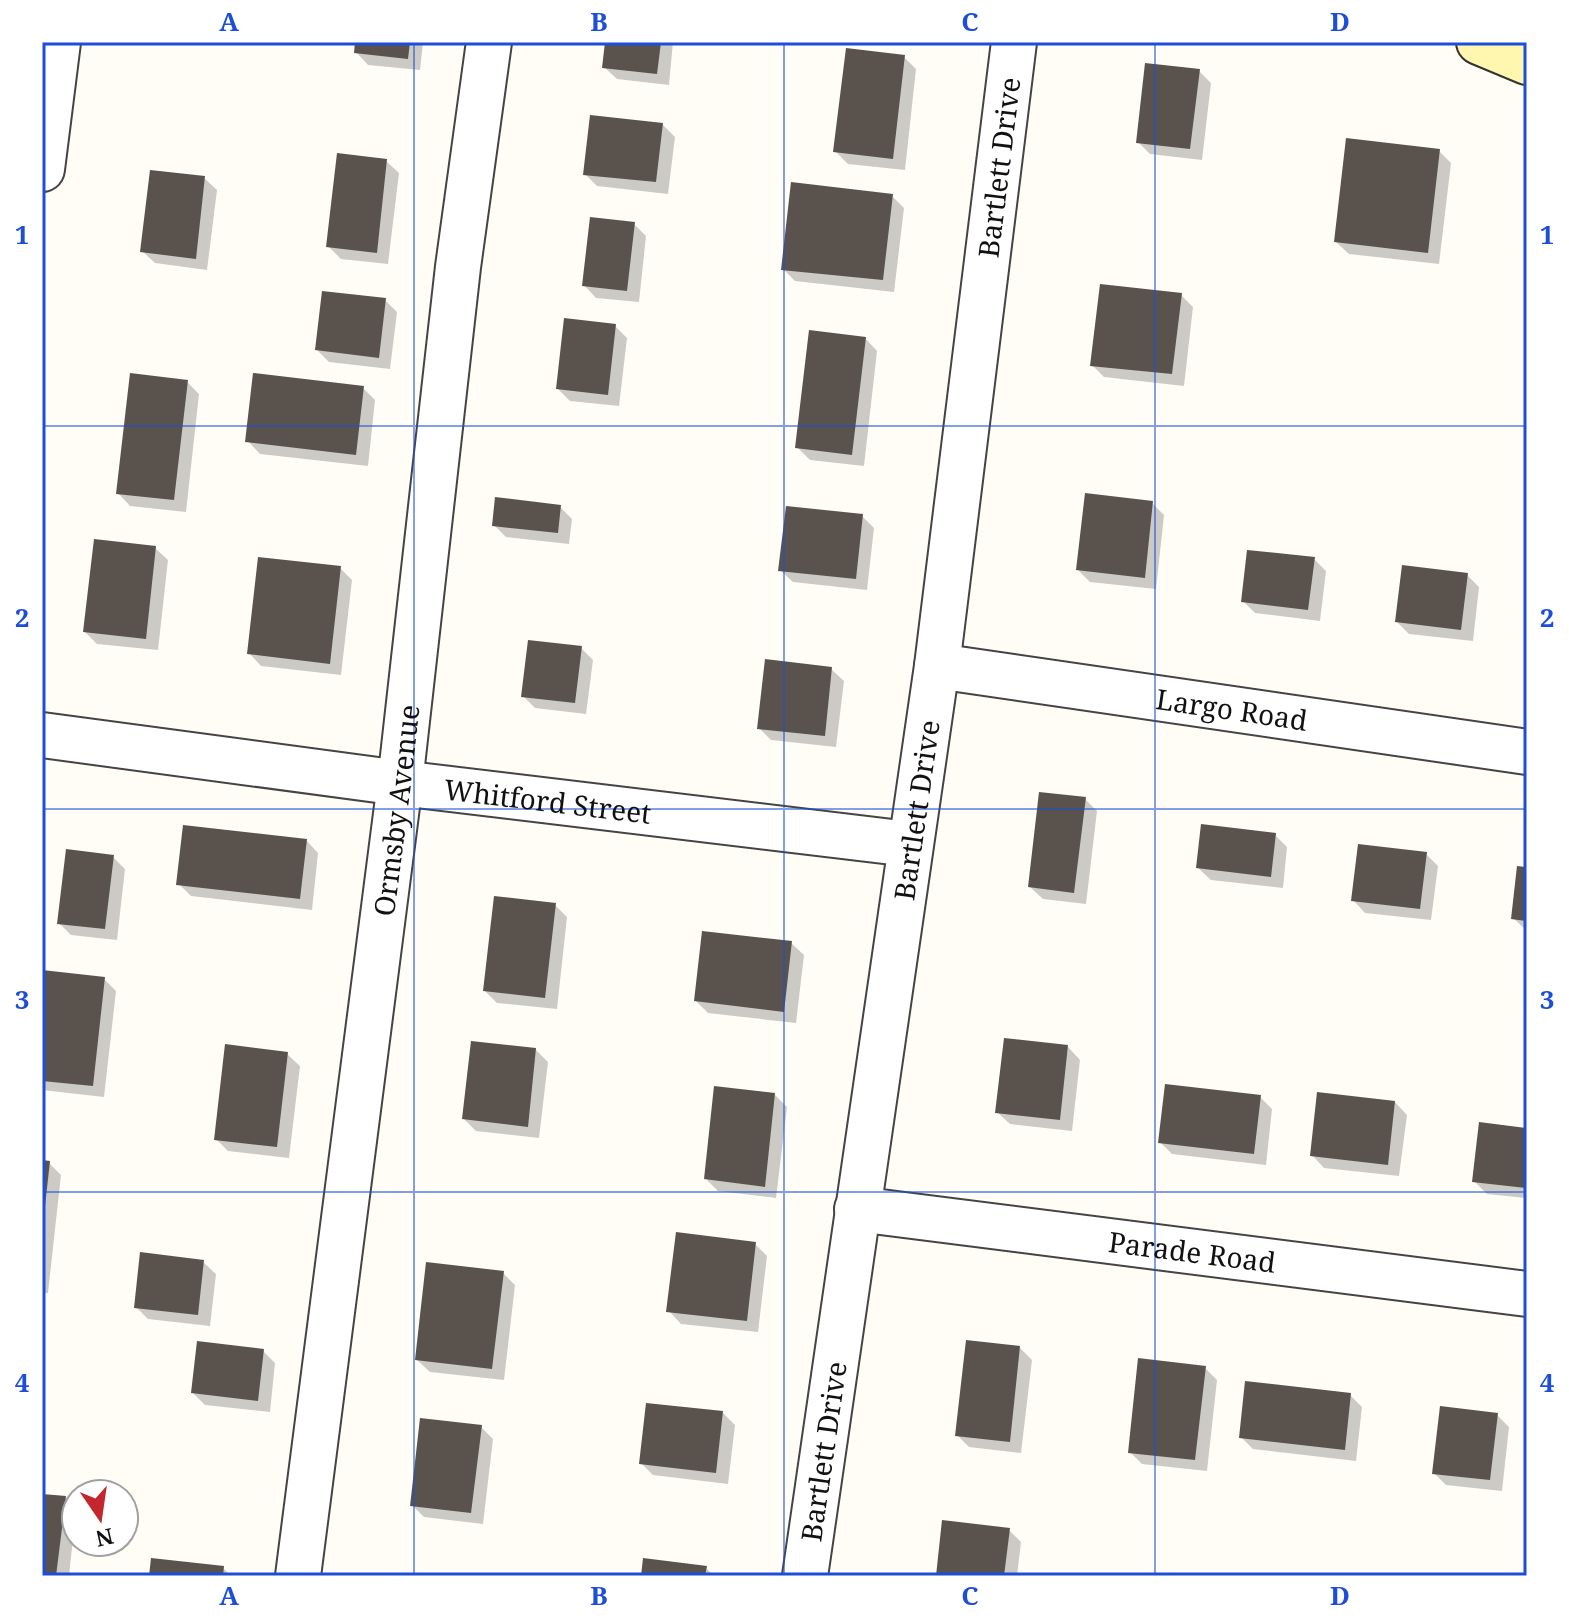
<svg xmlns="http://www.w3.org/2000/svg" width="1569" height="1618" font-family="'Noto Serif',serif">
<style>
.shadow{fill:#0003}
.building{fill:#5a524d}
.lines{fill:none;stroke-linecap:round;stroke-linejoin:round}
.street-casing{stroke:#444;stroke-width:48}
.secondary-casing{stroke:#333;stroke-width:48}
.street{stroke:#fff;stroke-width:44}
.secondary{stroke:#fff6b0;stroke-width:44}
.grid{fill:none;stroke:#1d4ed8;stroke-width:2;stroke-opacity:0.55}
.labels{text-anchor:middle;dominant-baseline:central;stroke-width:8;stroke-linejoin:round;paint-order:stroke}
.street-label{font-size:28px;fill:#111;stroke:#fff}
.neatline{fill:none;stroke:#1d4ed8;stroke-width:3}
.grid-label{font-size:26px;text-anchor:middle;font-weight:bold;fill:#1d4ed8}
</style>
<rect width="100%" height="100%" fill="#fffdf5"/>
<path class="shadow" d="M357,42H423L420,70L368,65L356,52Z
M607,42H673L669,85L617,79L604,67Z
M904,57L916,69L905,170L848,164L836,152Z
M1199,71L1211,83L1202,160L1150,154L1138,142Z
M663,125L675,137L668,194L597,186L585,174Z
M1439,151L1451,163L1439,264L1349,254L1336,242Z
M386,161L399,173L388,264L341,259L329,247Z
M204,178L217,190L207,270L155,263L142,251Z
M892,196L904,208L894,292L795,281L783,269Z
M634,224L646,236L639,302L596,298L584,285Z
M1181,295L1193,307L1184,386L1104,377L1092,365Z
M385,300L397,312L390,369L329,362L317,350Z
M615,326L627,338L619,406L570,401L558,389Z
M865,338L877,351L864,466L810,460L798,448Z
M187,382L199,394L186,512L130,506L118,493Z
M363,388L375,400L368,466L260,454L248,441Z
M1152,503L1164,515L1156,589L1090,582L1078,570Z
M560,507L572,519L569,544L506,537L494,525Z
M862,516L874,528L867,590L793,582L780,570Z
M155,548L168,560L158,650L97,644L85,632Z
M1314,559L1326,571L1320,621L1255,613L1243,601Z
M340,568L352,580L341,675L261,666L249,653Z
M1467,575L1479,587L1473,641L1409,634L1397,622Z
M581,648L593,660L586,714L535,708L523,696Z
M831,669L844,681L836,747L771,740L759,728Z
M1085,799L1097,811L1086,904L1043,899L1030,887Z
M1275,835L1287,847L1283,888L1211,880L1198,868Z
M306,840L318,853L312,910L191,896L179,884Z
M1426,854L1438,866L1431,920L1365,913L1353,900Z
M113,857L125,869L117,940L71,935L59,923Z
M1527,869V931L1513,918Z
M555,905L567,917L557,1009L497,1003L485,991Z
M791,943L804,955L796,1023L708,1013L696,1001Z
M42,972L104,979L116,991L104,1097L42,1090Z
M1068,1047L1080,1060L1072,1131L1010,1124L997,1112Z
M535,1049L548,1062L539,1138L476,1131L464,1119Z
M287,1054L300,1066L289,1158L228,1151L216,1139Z
M775,1095L787,1107L776,1198L718,1191L706,1179Z
M1260,1097L1272,1109L1266,1165L1172,1154L1160,1142Z
M1395,1102L1407,1115L1399,1176L1324,1168L1312,1155Z
M1527,1130V1198L1487,1194L1475,1182Z
M42,1162L49,1163L61,1175L48,1293H42Z
M755,1244L767,1256L758,1332L681,1324L669,1311Z
M203,1262L216,1274L210,1326L148,1319L136,1307Z
M503,1273L515,1285L504,1380L430,1372L417,1360Z
M1020,1348L1032,1360L1021,1453L969,1447L957,1435Z
M263,1351L275,1363L270,1412L205,1405L193,1393Z
M42,1362L45,1365L42,1393Z
M1205,1368L1217,1380L1207,1471L1142,1464L1130,1452Z
M1350,1395L1362,1407L1356,1461L1253,1449L1241,1437Z
M723,1413L735,1425L728,1484L653,1475L641,1463Z
M1497,1415L1509,1427L1502,1491L1446,1485L1434,1473Z
M481,1427L493,1439L483,1524L424,1517L412,1505Z
M42,1496L65,1498L76,1510L69,1576H42Z
M1009,1530L1021,1542L1017,1576H938Z
M223,1568L231,1576H151Z
M706,1568L714,1576H643Z"/>
<path class="building" d="M355,42H410L408,59L354,53Z
M605,42H661L657,74L602,68Z
M846,48L905,55L893,159L833,152Z
M1145,63L1200,69L1190,149L1136,143Z
M590,115L663,123L656,182L583,175Z
M1346,138L1440,149L1428,253L1334,242Z
M337,153L387,159L377,253L326,247Z
M150,170L205,176L196,259L140,252Z
M791,182L893,194L883,280L781,270Z
M590,217L635,222L627,291L582,286Z
M1100,284L1182,293L1172,374L1090,366Z
M322,291L386,298L379,358L315,350Z
M564,318L616,324L608,395L556,389Z
M809,330L866,337L852,455L795,448Z
M130,373L188,380L174,500L116,494Z
M253,373L364,386L356,455L245,442Z
M1085,493L1153,501L1145,578L1076,570Z
M495,497L561,505L558,533L492,526Z
M786,506L863,514L856,579L778,571Z
M94,539L156,546L146,639L83,632Z
M1247,550L1315,557L1308,610L1241,602Z
M258,557L341,566L330,664L247,654Z
M1402,565L1468,573L1461,630L1395,622Z
M528,640L582,646L575,703L521,697Z
M765,659L832,667L825,736L757,729Z
M1039,792L1086,797L1074,893L1028,887Z
M1201,824L1276,833L1271,877L1196,868Z
M183,825L307,839L300,899L176,885Z
M1358,844L1427,852L1420,909L1351,901Z
M66,849L114,855L105,929L57,924Z
M1517,866L1527,867V921L1511,919Z
M494,896L556,903L545,998L483,991Z
M702,931L792,941L784,1012L694,1001Z
M42,970L105,977L93,1086L42,1081Z
M1004,1038L1068,1045L1060,1120L995,1113Z
M471,1041L536,1048L528,1127L462,1119Z
M225,1044L288,1052L277,1147L214,1140Z
M1165,1084L1261,1095L1254,1154L1158,1143Z
M714,1086L775,1093L765,1187L704,1179Z
M1317,1092L1395,1101L1388,1165L1310,1156Z
M1479,1122L1527,1128V1188L1472,1182Z
M42,1160L50,1161L44,1215H42Z
M676,1232L756,1242L747,1321L666,1312Z
M140,1252L204,1260L198,1315L134,1308Z
M426,1262L504,1271L492,1369L415,1360Z
M966,1340L1020,1346L1010,1442L955,1436Z
M197,1341L264,1349L258,1401L191,1393Z
M1138,1358L1206,1366L1195,1460L1128,1453Z
M1245,1381L1351,1393L1345,1450L1239,1438Z
M646,1403L723,1411L716,1473L639,1464Z
M1440,1406L1498,1413L1490,1480L1432,1474Z
M420,1418L482,1425L471,1513L410,1506Z
M42,1494L66,1496L56,1576H42Z
M942,1520L1010,1528L1004,1576H936Z
M151,1558L224,1566L223,1576H149Z
M643,1558L707,1566L705,1576H641Z"/>
<g class="lines">
<g class="street-casing">
<g id="street">
<path d="M42,169L58,42"/>
<path id="s1" d="M937,666L1527,752"/>
<path id="s2" d="M42,735L400,783L909,844"/>
<path id="s3" d="M857,1209L1527,1294"/>
<path id="s4" d="M298,1576L400,783L458,267L489,42"/>
<path id="s5" d="M805,1576L937,666L1014,42"/>
</g>
</g>
<g class="secondary-casing">
<path id="secondary" d="M1479,42L1527,62"/>
</g>
<use href="#street" class="street"/>
<use href="#secondary" class="secondary"/>
</g>
<path class="grid" d="M414,42V1576M784,42V1576M1155,42V1576M42,426H1527M42,809H1527M42,1192H1527"/>
<g class="labels">
<g class="street-label">
<text stroke="none"><textPath href="#s5" startOffset="1422">Bartlett Drive</textPath></text>
<text stroke="none"><textPath href="#s1" startOffset="298">Largo Road</textPath></text>
<text stroke="none"><textPath href="#s2" startOffset="510">Whitford Street</textPath></text>
<text stroke="none"><textPath href="#s4" startOffset="772">Ormsby Avenue</textPath></text>
<text stroke="none"><textPath href="#s5" startOffset="774">Bartlett Drive</textPath></text>
<text stroke="none"><textPath href="#s3" startOffset="338">Parade Road</textPath></text>
<text stroke="none"><textPath href="#s5" startOffset="126">Bartlett Drive</textPath></text>
</g>
</g>
<rect width="1569" height="1618" fill="none" stroke="#ffffff" stroke-width="88"/>
<g transform="translate(100 1518) rotate(167)"><circle r="38" fill="#ffffff" stroke="#a0a0a0" stroke-width="2"/>
<path d="M0-6L14 30L0 20L-14 30Z" fill="#c4262e"/>
<text y="-12" font-size="22" font-weight="bold" text-anchor="middle" fill="#111111">N</text>
</g>
<rect x="44" y="44" width="1481" height="1530" class="neatline"/>
<g class="grid-label">
<text x="229" y="31">A</text>
<text x="599" y="31">B</text>
<text x="970" y="31">C</text>
<text x="1340" y="31">D</text>
<text x="22" y="244">1</text>
<text x="1547" y="244">1</text>
<text x="22" y="627">2</text>
<text x="1547" y="627">2</text>
<text x="22" y="1009">3</text>
<text x="1547" y="1009">3</text>
<text x="22" y="1392">4</text>
<text x="1547" y="1392">4</text>
<text x="229" y="1605">A</text>
<text x="599" y="1605">B</text>
<text x="970" y="1605">C</text>
<text x="1340" y="1605">D</text>
</g>
</svg>
